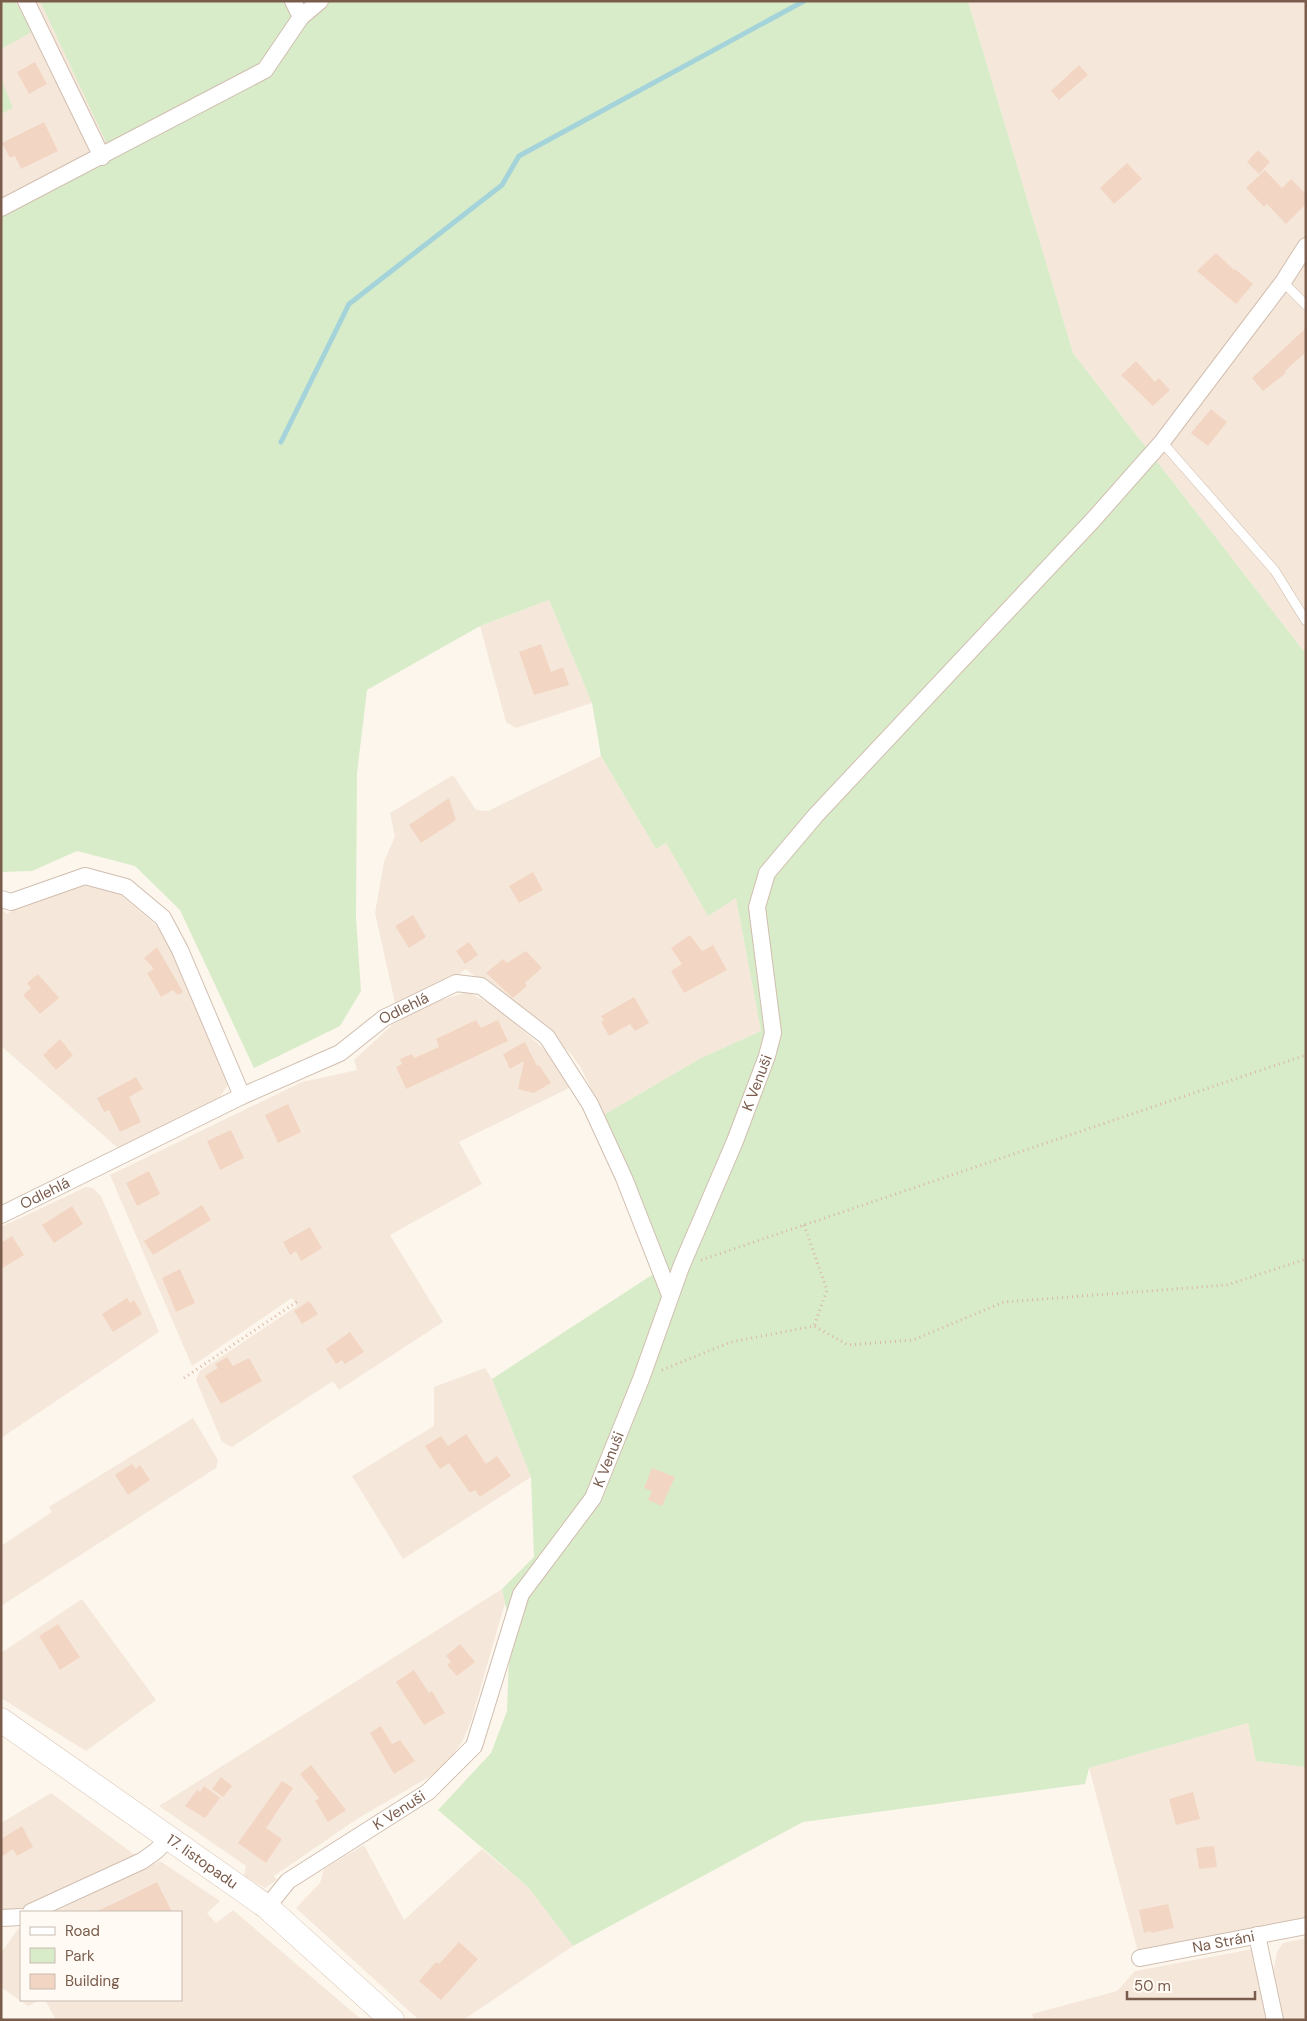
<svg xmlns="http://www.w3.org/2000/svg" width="1307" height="2021" font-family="'DM Sans',sans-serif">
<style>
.residential{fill:#f5e8da}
.green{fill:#d8ecc9}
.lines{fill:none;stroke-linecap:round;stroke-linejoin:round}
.stream{stroke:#a5d3da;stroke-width:5}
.building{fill:#f3d5c3}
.lane-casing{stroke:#d1beb0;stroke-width:10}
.street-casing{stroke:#d1beb0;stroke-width:18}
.secondary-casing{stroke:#d6c0b0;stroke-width:25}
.path{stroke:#d9b8a5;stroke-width:3;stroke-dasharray:1 4;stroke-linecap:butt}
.lane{stroke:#fff;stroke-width:9}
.street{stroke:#fff;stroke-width:16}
.secondary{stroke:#fff;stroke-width:24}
.labels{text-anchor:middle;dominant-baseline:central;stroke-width:4;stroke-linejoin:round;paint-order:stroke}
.street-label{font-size:15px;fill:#7a5c4d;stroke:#fffaf3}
</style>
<rect width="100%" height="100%" fill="#fdf6ec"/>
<path class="residential" d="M1,1H40L113,157L1,215Z
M968,1H1306V654L1073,353Z
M549,600L592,703L516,728L506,722L480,626Z
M601,756L656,849L666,843L708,916L736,897L761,1031L701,1058L604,1115L581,1068L571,1054L541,1025L526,1019L466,969L439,988L396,1007L375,913L384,862L395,836L390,813L453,775L476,810L488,811Z
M77,886H111L166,934L226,1078L227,1086L220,1097L118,1148L1,1046V908L7,914L19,906Z
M468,992L498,1008L545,1050L571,1087L459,1142L482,1184L390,1235L443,1322L339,1390L333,1381L232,1447L222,1442L196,1380L200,1371L297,1306L292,1298L192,1366L110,1175L302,1082L357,1070L354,1060L392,1025L431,1003Z
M86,1187L93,1188L101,1196L159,1332L1,1438V1227Z
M485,1368L492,1379L531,1477L403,1559L352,1476L434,1426V1387Z
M193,1418L218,1460L216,1468L1,1606V1546L52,1512L49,1507Z
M502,1589L505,1603L471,1721L463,1740L453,1755L441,1770L357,1819L274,1876L277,1880L265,1888L244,1876L246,1866L159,1806Z
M82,1599L156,1700L86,1751L1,1698V1653Z
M1248,1723L1256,1761L1306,1767V1920L1138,1952L1089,1768Z
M51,1793L139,1858L24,1911L1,1912V1823Z
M364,1845L404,1920L482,1849L528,1887L573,1946L463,2020H419L296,1908L320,1883L324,1869Z
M160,1861L220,1901L207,1913L216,1923L233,1910L362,2020H56L45,2000H181V1912H54Z
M21,1928V2000H40L28,2006L1,1987V1953L18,1929Z
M1306,1938V2020H1282L1273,1972L1277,1952L1283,1943Z
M1253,1949L1268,2020H1034L1032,2014L1117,1991L1135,1971Z"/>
<path class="green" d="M1,1H15L32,32L1,49Z
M40,1H298L307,19L325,1H968L1073,353L1306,654V1767L1256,1761L1248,1723L1089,1768L1085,1784L803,1822L573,1946L528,1887L438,1810L491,1753L507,1711L510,1627L502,1589L534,1557L531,1477L492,1379L655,1273L595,1120L701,1058L761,1031L736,898L708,916L666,843L656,849L601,756L592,703L549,600L480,626L367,690L357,773L356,917L361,991L340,1026L254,1068L180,910L135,866L77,851L32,871L1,872V215L113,157Z
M1,79L13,108L1,114Z"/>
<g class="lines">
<path class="stream" d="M281,442L349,304L502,185L519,156L804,1"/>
</g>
<path class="building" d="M35,62L47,84L29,94L17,72Z
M1079,65L1088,75L1059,100L1051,91Z
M44,122L58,151L21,169L15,156L10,158L2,143Z
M1258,150L1270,162L1259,174L1247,162Z
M1127,163L1142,179L1114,204L1100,188Z
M1265,170L1282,188L1291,179L1306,194V204L1286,224L1267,204L1264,207L1246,188Z
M1216,253L1234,270L1235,269L1253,284L1236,304L1197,271Z
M1306,328V352L1285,371L1286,373L1263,391L1252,378Z
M1136,361L1155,382L1159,378L1170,390L1153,406L1121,375Z
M1211,409L1227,422L1208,446L1191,433Z
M541,644L551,672L563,667L569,685L534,695L519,652Z
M449,798L456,820L421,843L409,825Z
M533,872L543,890L519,903L509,886Z
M413,915L426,937L409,948L395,926Z
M690,935L702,951L713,945L727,970L684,993L671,971L682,964L671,948Z
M469,942L478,955L465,964L456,951Z
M157,947L183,992L178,995L173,990L161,997L147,973L154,969L144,958Z
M526,951L542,968L525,983L527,986L513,998L486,973L503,959L507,963Z
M38,974L59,998L40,1014L23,995L31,988L27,983Z
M634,997L649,1023L635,1031L630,1024L609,1036L601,1022L604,1020L601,1016Z
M476,1020L481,1028L498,1020L508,1041L406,1089L396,1067L402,1064L400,1059L412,1054L414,1058L439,1047L436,1039Z
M60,1039L73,1055L56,1070L43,1055Z
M525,1042L537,1066L539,1065L551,1083L534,1093L518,1089L524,1061L510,1069L503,1054Z
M136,1077L143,1089L129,1097L141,1122L120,1132L109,1110L104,1112L97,1098Z
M288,1104L301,1132L278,1143L265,1115Z
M231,1130L244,1158L220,1170L207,1141Z
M149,1171L160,1194L137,1206L126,1183Z
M202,1205L211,1220L153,1255L144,1241Z
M72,1206L83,1224L54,1243L42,1225Z
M310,1227L322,1248L301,1261L296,1251L290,1255L283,1242Z
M12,1236L24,1255L1,1269V1243Z
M180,1269L195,1303L176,1312L162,1278Z
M127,1298L130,1303L134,1300L142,1314L113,1332L102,1314Z
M309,1301L318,1314L302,1324L294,1311Z
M350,1332L364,1352L345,1364L342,1360L336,1364L326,1349Z
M227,1357L233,1366L249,1358L262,1381L221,1404L205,1376L218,1368L215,1364Z
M466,1434L486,1464L497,1456L511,1476L480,1497L475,1490L470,1493L449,1463L440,1469L425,1446L441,1436L448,1446Z
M132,1464L136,1469L140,1465L150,1480L128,1495L115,1475Z
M652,1468L675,1477L662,1506L648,1500L652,1491L644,1488Z
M58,1624L80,1657L60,1670L39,1636Z
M460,1644L475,1662L457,1676L447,1665L451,1662L446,1656Z
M414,1670L429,1693L432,1691L445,1713L424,1725L396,1682Z
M381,1726L392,1744L400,1740L415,1761L394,1774L370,1733Z
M311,1765L346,1810L328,1822L315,1801L319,1798L300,1774Z
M221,1777L232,1786L223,1797L212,1789Z
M282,1781L293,1788L266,1828L282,1839L266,1863L238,1843Z
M204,1786L220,1798L205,1818L185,1806L197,1790L200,1792Z
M1193,1792L1200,1819L1176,1825L1169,1799Z
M22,1826L33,1847L17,1856L13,1849L1,1857V1839Z
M1214,1846L1217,1867L1199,1869L1196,1848Z
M157,1882L172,1912H95L121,1900Z
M1168,1904L1174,1928L1151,1933L1150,1931L1144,1933L1139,1910Z
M459,1942L478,1959L441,2000L419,1981L436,1962L439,1964Z"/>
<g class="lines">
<g class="lane-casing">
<path id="lane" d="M1283,282L1306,305
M1162,442L1275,571L1306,621"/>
</g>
<g class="street-casing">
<g id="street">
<path d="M26,1L102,157"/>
<path d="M293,1L301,17"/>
<path d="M1,208L265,70L301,17L320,1"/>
<path d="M1,899L11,902L85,876L126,887L163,918L180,950L242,1096"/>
<path id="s1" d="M1,1215L242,1096L340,1053L384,1018L456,983L481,986L547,1037L590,1104L624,1178L670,1295"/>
<path id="s2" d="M267,1907L288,1881L428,1792L474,1746L521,1594L593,1498L641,1379L681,1267L735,1141L767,1056L773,1033L757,907L767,873L816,815L1093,520L1162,442L1283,282L1306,246"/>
<path d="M31,1912L142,1861L156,1851L169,1838"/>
<path d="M1,1918L21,1917"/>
<path d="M1257,1935L1275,2020"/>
<path id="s3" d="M1140,1958L1306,1926"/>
</g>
</g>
<g class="secondary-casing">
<g id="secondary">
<path id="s4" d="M1,1720L267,1907L392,2020"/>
</g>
</g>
<path class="path" d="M804,1225L827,1290L814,1326
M701,1260L1306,1055
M662,1370L731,1342L814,1326L848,1345L913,1340L1004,1302L1227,1285L1306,1259
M184,1378L298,1301"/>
<use href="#lane" class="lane"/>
<use href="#street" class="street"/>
<use href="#secondary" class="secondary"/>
</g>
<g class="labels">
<g class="street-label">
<text stroke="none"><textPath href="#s1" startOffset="454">Odlehlá</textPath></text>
<text stroke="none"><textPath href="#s2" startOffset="990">K Venuši</textPath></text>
<text stroke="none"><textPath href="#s1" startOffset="49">Odlehlá</textPath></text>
<text stroke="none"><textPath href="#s2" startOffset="585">K Venuši</textPath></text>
<text stroke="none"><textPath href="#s2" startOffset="165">K Venuši</textPath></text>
<text stroke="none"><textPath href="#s4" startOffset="246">17. listopadu</textPath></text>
<text stroke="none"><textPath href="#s3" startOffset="85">Na Stráni</textPath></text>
</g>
</g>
<rect width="1307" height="2021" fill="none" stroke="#7a5c4d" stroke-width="5"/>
<rect x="20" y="1911" width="162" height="90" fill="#fffaf3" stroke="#cabbb1"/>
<rect x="30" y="1927" width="25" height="8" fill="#ffffff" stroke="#cabbb1"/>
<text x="65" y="1936" font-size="15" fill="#7a5c4d">Road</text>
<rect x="30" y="1948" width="25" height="15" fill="#d8ecc9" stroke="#cabbb1"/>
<text x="65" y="1961" font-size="15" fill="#7a5c4d">Park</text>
<rect x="30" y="1974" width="25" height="15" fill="#f3d5c3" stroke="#cabbb1"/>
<text x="65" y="1986" font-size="15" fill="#7a5c4d">Building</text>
<path d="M1127 1991v8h128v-8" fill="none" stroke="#7a5c4d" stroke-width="2.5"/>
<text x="1134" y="1991" font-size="15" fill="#7a5c4d" stroke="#fffaf3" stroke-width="4" paint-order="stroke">50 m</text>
</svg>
